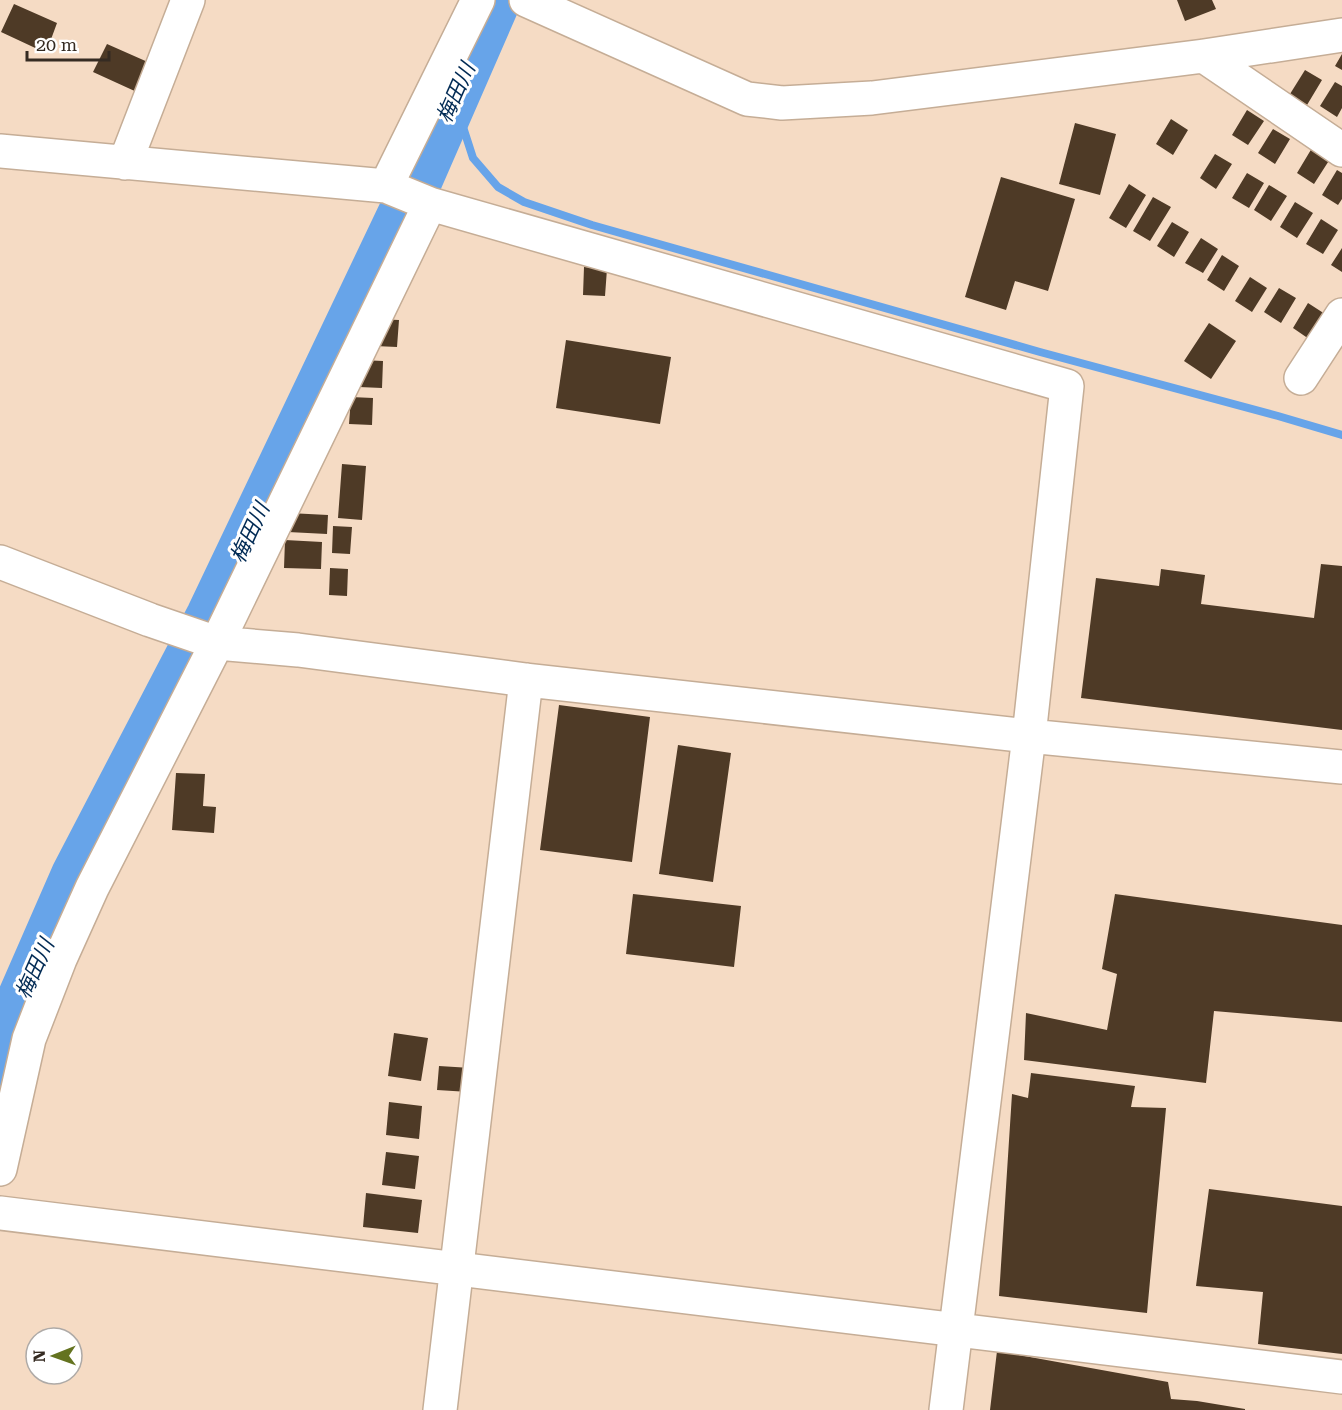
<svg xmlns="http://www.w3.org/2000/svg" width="1342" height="1410" font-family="'Roboto Serif','Noto Sans JP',serif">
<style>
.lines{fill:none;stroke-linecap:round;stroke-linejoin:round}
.stream{stroke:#67a4e9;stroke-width:8}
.river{stroke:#67a4e9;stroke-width:50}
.building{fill:#4e3a26}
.minor-casing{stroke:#c5ad96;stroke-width:36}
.minor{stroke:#fff;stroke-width:33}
.labels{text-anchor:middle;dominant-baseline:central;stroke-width:6;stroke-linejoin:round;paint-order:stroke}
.water-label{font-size:21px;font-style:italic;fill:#002a54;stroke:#fff}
</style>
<rect width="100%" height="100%" fill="#f5dbc4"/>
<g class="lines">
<path class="stream" d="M465,71L461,102L463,127L473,158L498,187L524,202L592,225L1040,352L1278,416L1342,435"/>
<path class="river" d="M0,1064L10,1026L76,875L211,616L404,211L496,0"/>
</g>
<path class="building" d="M1177,0H1212L1216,9L1185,21Z
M14,4L57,23L46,53L1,32Z
M107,44L150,63L139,93L93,72Z
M1342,54V70L1335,66Z
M1305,70L1322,80L1307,105L1290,94Z
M1335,82L1342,86V108L1337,117L1320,106Z
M1247,110L1264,121L1248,145L1232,135Z
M1171,119L1188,130L1173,155L1156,144Z
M1075,123L1116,134L1100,195L1059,184Z
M1273,129L1290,139L1275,164L1258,153Z
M1312,148L1330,159L1314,184L1297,173Z
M1215,154L1232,164L1216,189L1200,178Z
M1337,170L1342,173V199L1338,205L1322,195Z
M1247,173L1264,183L1249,208L1232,198Z
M1001,177L1075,199L1048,291L1015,281L1006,310L965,297Z
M1129,184L1146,195L1126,228L1109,218Z
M1269,185L1287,196L1271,221L1254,210Z
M1153,197L1171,207L1150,241L1133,231Z
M1295,202L1313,213L1297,238L1280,227Z
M1321,219L1338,230L1323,254L1306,244Z
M1172,222L1189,232L1174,257L1157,246Z
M1201,238L1218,249L1203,273L1185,263Z
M1342,248V272L1331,265Z
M1222,255L1239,266L1224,291L1207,280Z
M584,267L607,269L605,296L583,295Z
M1250,277L1267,288L1252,312L1235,301Z
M1279,288L1296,298L1281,323L1264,312Z
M1308,303L1325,314L1309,339L1293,328Z
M376,319L399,320L397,347L375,346Z
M1209,323L1236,341L1211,379L1184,361Z
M566,340L671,357L660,424L556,408Z
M361,360L383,361L382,388L359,387Z
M351,397L373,398L372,425L349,424Z
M342,464L366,466L362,520L338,518Z
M289,513L328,515L327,534L288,532Z
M333,526L352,527L350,554L332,553Z
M285,540L322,542L321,569L284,568Z
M1321,564L1342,566V730L1081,698L1096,578L1159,586L1161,569L1205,575L1201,604L1314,618Z
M330,568L348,569L347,596L329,595Z
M559,705L650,717L632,862L540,850Z
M678,745L731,753L713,882L659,874Z
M176,773L205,774L203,806L216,807L214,833L172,830Z
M633,894L741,906L734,967L626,954Z
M1115,894L1342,925V1022L1214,1011L1206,1083L1024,1060L1026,1013L1107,1030L1117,974L1102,969Z
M394,1033L428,1038L421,1081L388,1076Z
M439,1066L471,1068L469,1092L437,1090Z
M1031,1073L1135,1086L1131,1107L1166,1108L1147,1313L999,1296L1012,1094L1028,1098Z
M389,1102L422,1106L419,1139L386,1135Z
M386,1152L419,1156L415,1189L382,1185Z
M1209,1189L1342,1206V1354L1258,1344L1263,1292L1196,1286Z
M366,1193L422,1200L418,1233L363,1227Z
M997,1351L1168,1382L1171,1399L1197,1401L1245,1409V1410H990Z"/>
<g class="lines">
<g class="minor-casing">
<path id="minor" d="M526,0L747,99L782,103L872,98L1204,56L1342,35
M1204,56L1342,150
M0,151L386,186L430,204L1067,386L1029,736L946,1410
M125,163L188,0
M386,186L478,0
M1301,378L1342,315
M0,562L150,620L217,643L298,650L526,680L1029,736L1342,767
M0,1169L29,1039L60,959L92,888L217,643L430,204
M0,1213L1342,1377
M440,1410L526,680"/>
</g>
<use href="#minor" class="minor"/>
</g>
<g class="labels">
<g class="water-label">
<text transform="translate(456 93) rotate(-66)">梅田川</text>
<text transform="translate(250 533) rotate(-65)">梅田川</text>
<text transform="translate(35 969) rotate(-66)">梅田川</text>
</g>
</g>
<g transform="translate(54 1356) rotate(269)"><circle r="28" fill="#ffffff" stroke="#aeaaa7" stroke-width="1.5"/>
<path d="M0-4.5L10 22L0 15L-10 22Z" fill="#647320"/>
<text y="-9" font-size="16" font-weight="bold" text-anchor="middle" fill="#352b22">N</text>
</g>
<path d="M27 51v9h82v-9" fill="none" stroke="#352b22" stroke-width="3"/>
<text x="36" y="51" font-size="18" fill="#352b22" stroke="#ffffff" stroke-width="4.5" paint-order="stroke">20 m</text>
</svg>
